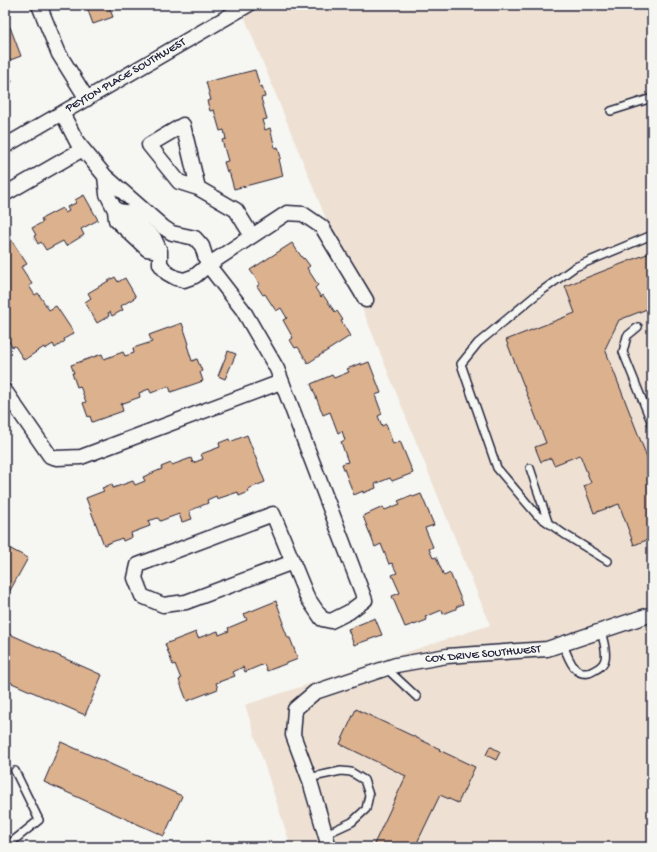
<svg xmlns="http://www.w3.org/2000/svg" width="657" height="852" font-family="'Gochi Hand',sans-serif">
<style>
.built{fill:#eee1d4}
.building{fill:#dcb18d;stroke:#22223b}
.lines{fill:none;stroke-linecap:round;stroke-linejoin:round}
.service-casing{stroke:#22223b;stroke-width:10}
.minor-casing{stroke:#22223b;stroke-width:17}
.service{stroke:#f6f6f2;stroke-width:7}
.minor{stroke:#f6f6f2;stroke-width:14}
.labels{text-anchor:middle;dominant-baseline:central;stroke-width:3;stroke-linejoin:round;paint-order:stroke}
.street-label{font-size:12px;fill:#22223b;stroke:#f6f6f2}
</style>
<rect width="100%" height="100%" fill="#f6f6f2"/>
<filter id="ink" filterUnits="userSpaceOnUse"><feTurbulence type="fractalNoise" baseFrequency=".025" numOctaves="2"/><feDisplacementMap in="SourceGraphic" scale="8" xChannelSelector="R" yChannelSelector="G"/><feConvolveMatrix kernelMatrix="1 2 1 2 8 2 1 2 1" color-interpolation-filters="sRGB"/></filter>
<g filter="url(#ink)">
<path class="built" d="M241,5H652V847H291L245,705L490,625L240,6Z"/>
<path class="building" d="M86,5H108L113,17L93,24Z
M10,27L21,56L5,62V29Z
M5,64L12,82L5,85Z
M255,70L260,87L262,86L265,97L261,98L267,119L262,120L265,130L270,128L275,148L278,147L281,158L279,159L283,176L234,189L229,171L227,172L224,162L228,161L222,140L226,139L224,130L220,131L214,110L210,111L207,101L211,100L206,82Z
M84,195L98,220L81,229L84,235L66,246L63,241L46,250L41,242L38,244L34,236L36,235L32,228L43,222L41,219L62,208L65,213L69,211L67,207L76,203L75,200Z
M8,235L27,264L21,267L32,284L29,286L35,295L38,293L49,310L56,306L74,333L64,339L65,341L55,348L53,344L45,349L44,347L24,360L15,346L12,347L7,338L10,337L5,329V237Z
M292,243L303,259L304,258L310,266L307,268L318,285L315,288L321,297L323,295L335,312L337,311L343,320L341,321L350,336L308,363L298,347L295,348L290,340L293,338L283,320L287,318L281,308L276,311L265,294L263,295L257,286L260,284L250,270Z
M652,252V307L619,320L605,349L652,470V538L634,545L619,504L594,513L584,486L591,483L580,455L554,465L551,458L541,462L535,447L546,443L506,340L575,313L565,286Z
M115,277L118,282L125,278L136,297L121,306L123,310L112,316L110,312L108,313L109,316L97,323L85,302L91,298L88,293Z
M182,323L189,344L187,345L192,361L197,359L202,371L200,372L203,381L171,392L169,386L151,393L149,389L139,393L140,397L121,404L123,411L92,422L90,416L88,417L83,403L86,402L80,386L77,387L72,373H74L71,365L102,354L104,359L123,352L125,356L134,353L133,348L152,342L149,335Z
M228,351L236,354L225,379L218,376Z
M369,362L381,393L375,395L382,414L378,416L382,426L386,424L393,444L400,441L413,473L392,481L390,478L375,484L376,488L363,493V491L354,495L342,464L348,462L341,442L345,440L342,431L338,433L330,412L323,415L311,384L332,375L334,378L349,372L347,369L361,363V365Z
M247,435L265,482L248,489L249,492L239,496L238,492L217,499L216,496L207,500L208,503L189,511L192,519L182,522L179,514L160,521L158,518L148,521L150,526L131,533L132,537L123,541L122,538L104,545L86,498L104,491L102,488L112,484L113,488L133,481L135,485L145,481L143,477L162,469L161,467L171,463L172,465L191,458L193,463L203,459L201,454L220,447L219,443L229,439L230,442Z
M421,494L434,525L425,528L433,547L429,549L433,558L436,557L444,576L450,573L463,604L456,607V609L443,614L442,610L425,617L427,620L414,625V624L405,627L392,596L400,593L392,575L397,573L392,563L389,564L381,544L375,547L363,516L383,507L385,510L400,504L398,501L412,495L413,497Z
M5,546L28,558L7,596L5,595Z
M276,601L284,623H282L288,638H290L298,659L267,671L264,664L245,672L243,667L233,672L235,676L216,683L218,689L187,701L179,680L181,679L175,664L173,665L165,644L196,632L198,638L218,631L219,635L229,631L228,628L247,620L244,614Z
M375,618L382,635L354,645L348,629Z
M5,632L102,675L85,715L5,680Z
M356,709L440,749L439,750L475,767L458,803L440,795L415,847H381L374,844L406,776L340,744Z
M61,742L182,796L164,836L44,782Z
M490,746L500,752L496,760L486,755Z"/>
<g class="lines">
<g class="service-casing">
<path id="service" d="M611,111L652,98
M638,327L627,336L623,352L652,424
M530,468L548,522
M608,561L564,534L537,515L497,468L461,364L478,343L536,295L575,267L652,235
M563,644C568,658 576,682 595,670C599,668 604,664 605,659C607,650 603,640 601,631
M387,669L417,697
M308,778L341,771L351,772L364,780L369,795L366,809L352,822L326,834
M13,841L39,820L15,771"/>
</g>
<g class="minor-casing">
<path id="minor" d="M39,5L59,54L87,99
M62,113L77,142L105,176L163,227L172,233L195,238L202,246L208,265L243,310L277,369L365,600L349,612L331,621L322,619L307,597L273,514L138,565L135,578L142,596L163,605L186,602L293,562
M5,146L248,5
M105,176L107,194L115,210L125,212L154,238L160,251V264L167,273L176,278L184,280L195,276L208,265L287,213L303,214L322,227L366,300
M198,188L179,182L149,145L183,125L198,188L236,210L252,236
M5,194L83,149
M115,210L116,220L147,249L160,251
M5,391L50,456L57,458L81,457L281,382
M329,847L309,778L293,735L295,709L315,692L396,665L447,656L547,649L652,614"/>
</g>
<use href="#service" class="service"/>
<use href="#minor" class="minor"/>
</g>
</g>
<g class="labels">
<g class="street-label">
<text transform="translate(126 76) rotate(-30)">PEYTON PLACE SOUTHWEST</text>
<text transform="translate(483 655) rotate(-5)">COX DRIVE SOUTHWEST</text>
</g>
</g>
<rect width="657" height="852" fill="none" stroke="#f6f6f2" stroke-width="20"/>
<rect x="10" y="10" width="637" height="832" fill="none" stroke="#22223b" stroke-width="1.5" filter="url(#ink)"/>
</svg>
